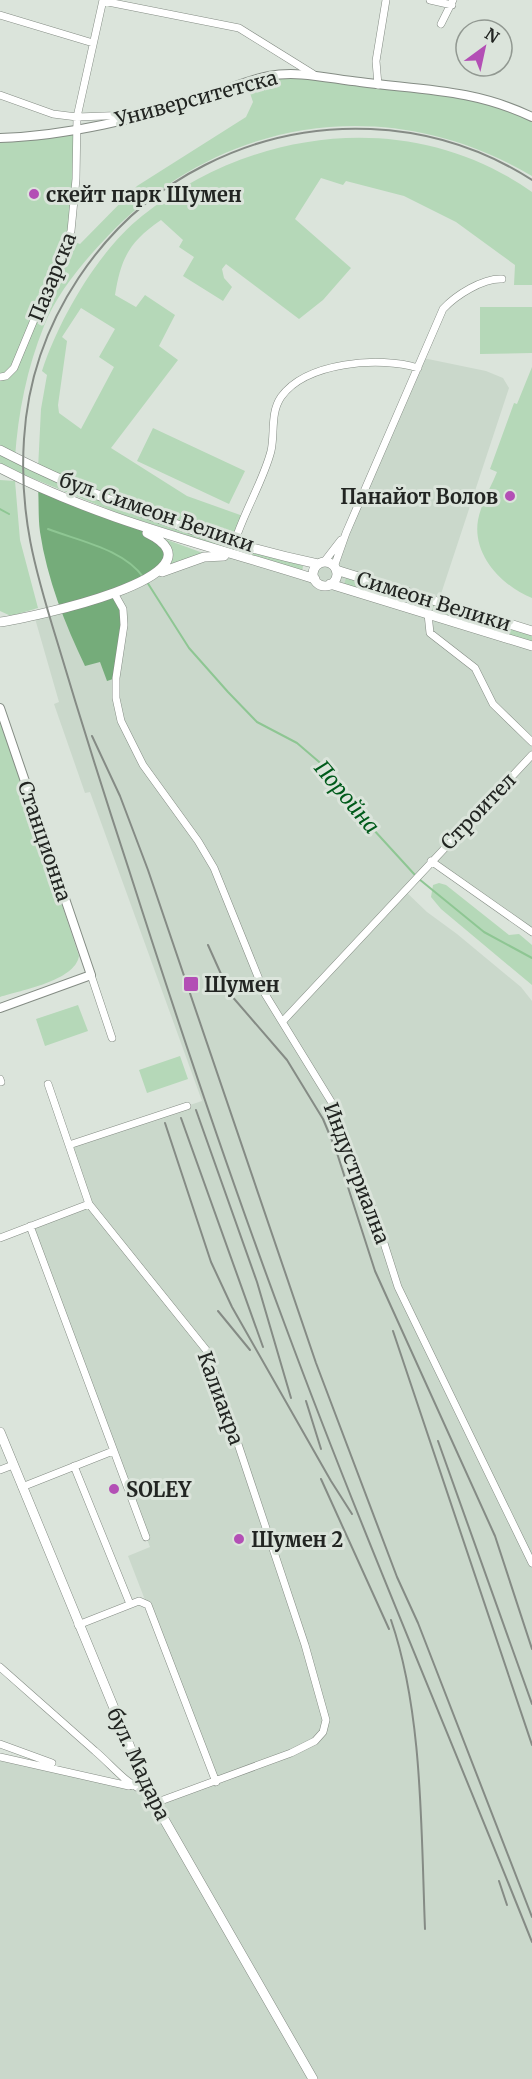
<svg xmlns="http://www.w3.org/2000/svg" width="532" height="2079" font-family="Merriweather,serif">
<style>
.built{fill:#cad8cb}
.green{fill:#b5d8b8;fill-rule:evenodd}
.forest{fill:#75ac7a}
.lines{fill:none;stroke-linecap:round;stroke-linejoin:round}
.stream{stroke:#8ec693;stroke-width:2}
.minor-casing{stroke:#848c84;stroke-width:8}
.tertiary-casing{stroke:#848c84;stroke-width:10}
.secondary-casing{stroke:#848c84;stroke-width:10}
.minor{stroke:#fff;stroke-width:7}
.tertiary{stroke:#fff;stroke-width:8}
.secondary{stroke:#fff;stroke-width:9}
.rail{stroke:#858b85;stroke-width:2}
.poi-dot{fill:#b34fb5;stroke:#dbe4db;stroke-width:2}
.labels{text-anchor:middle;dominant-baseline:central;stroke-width:6;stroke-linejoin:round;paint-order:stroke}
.street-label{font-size:20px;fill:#222522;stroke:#dbe4db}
.poi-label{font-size:20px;font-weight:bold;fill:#222522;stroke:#dbe4db;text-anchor:start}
.water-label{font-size:21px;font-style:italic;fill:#005b1b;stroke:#dbe4db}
</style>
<rect width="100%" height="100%" fill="#dbe4db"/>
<path class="built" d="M423,358L486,371L503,378L509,388L438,603L532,631V932L431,861L403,889L427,912L457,934L521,987L532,1001V2079H0V1757L71,1771L149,1793L155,1803L215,1781L128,1556L150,1547L30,1226L88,1204L69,1145L202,1101L90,792L85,793L54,704L59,702L34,615L145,580L189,562L234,556L314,579V569L324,562L346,533Z"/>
<path class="green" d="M273,75L431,88L532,117V176C389,91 221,116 107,237C83,262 57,293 44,326C27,368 18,413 15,458L38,469L41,409L47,375L42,371C59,319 98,251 142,216C253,127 412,107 532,192V285H514L515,265L456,222L404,196L346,181L343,185L321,178L295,219L351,268L323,300L299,319L226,264L222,269L224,278L232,287L223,301L183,276L194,257L179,247L183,240L161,220C129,242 121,258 115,295L136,307L145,295L175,315L159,346L178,360L111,448L187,496L243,516L235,541L168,523L303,566L302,572L120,514L0,465V138L77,129L69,240L80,244L137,186L246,117L253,102L246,81ZM81,308L115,329L99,357L114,367L81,429L59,413L58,405L67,341L62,337Z
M480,307H532V353L480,354Z
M532,367V598C502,586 472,555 478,520C481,504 491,487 497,472L490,469L514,403L517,404Z
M153,428L245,471L229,504L137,461Z
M0,480L15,481L20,540L38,608L11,616L0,611Z
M162,538L203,553L169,565L170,553Z
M346,578L532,636V643L344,585Z
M0,719L79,956C75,981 21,990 0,997Z
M439,883L446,885L509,935L519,934L532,945V985L441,909L431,897L433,885Z
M78,1005L88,1031L45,1046L36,1019Z
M180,1056L188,1079L147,1093L139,1070Z"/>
<path class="forest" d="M38,485L105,512L155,537L161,542L167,564L114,593L123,609L116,678L107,681L100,662L85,666C65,624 47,579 40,532C38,517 39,501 38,485Z"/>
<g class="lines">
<path class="stream" d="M0,509L9,514
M48,529C79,541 124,549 144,578
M147,582L189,648L228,692L257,722L297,743L332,773L362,817L415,875
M419,879L484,932L532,958"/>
<g class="minor-casing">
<path id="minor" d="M430,0L452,5
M103,1L239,28L313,74
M0,15L93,43
M441,24L453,0
M378,85L376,61L386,0
M0,95L53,114L77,117L132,115
M0,377L6,376L14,368L71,231L76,179L77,117L103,0
M235,541C244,512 264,479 271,451C275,434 270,413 281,397C306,362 380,356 418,368
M324,562L341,540
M334,567L346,533L443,309C456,295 483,278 502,279
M114,593L123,609L124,625L116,678V698L121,721L143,765L198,841L214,868L265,994L332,1103L376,1218L398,1287L532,1563
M428,614L430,633L475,668L493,704L532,742
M431,861L532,932
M91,975L112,1038
M283,1021L532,755
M0,1079L1,1082
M48,1084L89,1204L207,1351L305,1645L326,1720L323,1732L315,1741L291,1753L155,1803
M69,1145L187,1106
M30,1226L146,1537
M0,1238L89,1204
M74,1466L130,1604
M0,1470L13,1465
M22,1487L113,1451
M78,1625L139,1601L148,1605L216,1782
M0,1667C32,1695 63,1723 95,1751C114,1767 125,1784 149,1793
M0,1744L52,1763
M0,1757L129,1786"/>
</g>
<g class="tertiary-casing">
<path id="tertiary" d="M0,138C66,136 142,118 205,97C227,90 246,80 269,76C298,70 331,79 360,82C421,90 474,89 532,117
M0,708L91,975L0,1008"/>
</g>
<g class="secondary-casing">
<path id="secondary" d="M0,450C94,499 214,542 318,564
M0,468C99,520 209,545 315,579
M313 574a12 12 0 1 1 24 0a12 12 0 1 1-24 0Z
M336,570L532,631
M162,572L204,557L224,556
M330,584L532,646
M0,622C23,619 235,576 147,533
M0,1432L149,1793L313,2079"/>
</g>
<use href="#minor" class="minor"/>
<use href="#tertiary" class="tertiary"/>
<use href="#secondary" class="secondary"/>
<path class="rail" d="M532,180C434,117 309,112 205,165C102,217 31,323 24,439C19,515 35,570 57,641C80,718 104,794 129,870C178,1023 229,1175 285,1325C362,1533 450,1736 532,1942
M92,736L120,796L148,870L316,1363L397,1577L418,1623L532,1917
M208,945L230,994L287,1060L323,1119L336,1150L375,1271L495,1536L532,1649
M196,1110L257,1282L291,1398
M181,1118L263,1347
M165,1123L211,1262L232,1307L331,1481L352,1514
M218,1311L250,1350
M393,1331L532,1745
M306,1401L321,1449
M438,1441L532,1704
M321,1479L389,1629
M391,1620C423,1713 421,1830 425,1929
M499,1881L507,1905"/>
</g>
<g class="poi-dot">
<circle cx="34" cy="194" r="6"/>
<circle cx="510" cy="496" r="6"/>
<rect x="183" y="976" width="16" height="16" rx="3"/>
<circle cx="114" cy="1489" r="6"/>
<circle cx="239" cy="1539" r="6"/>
</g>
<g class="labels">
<g class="street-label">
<text transform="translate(196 98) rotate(-15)">Университетска</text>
<text transform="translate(52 277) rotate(-68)">Пазарска</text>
<text transform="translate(157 512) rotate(19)">бул. Симеон Велики</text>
<text transform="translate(434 601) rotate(17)">Симеон Велики</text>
<text transform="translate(478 811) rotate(-46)">Строител</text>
<text transform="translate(45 841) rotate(71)">Станционна</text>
<text transform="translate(357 1173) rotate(69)">Индустриална</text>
<text transform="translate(221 1398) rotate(70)">Калиакра</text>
<text transform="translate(139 1764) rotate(65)">бул. Мадара</text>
</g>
<g class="poi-label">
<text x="46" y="194">скейт парк Шумен</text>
<text x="498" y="496" text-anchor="end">Панайот Волов</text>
<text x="204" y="984">Шумен</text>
<text x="126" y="1489">SOLEY</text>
<text x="251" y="1539">Шумен 2</text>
</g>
<g class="water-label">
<text transform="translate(347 797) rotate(50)">Поройна</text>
</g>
</g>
<g transform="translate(484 48) rotate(33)"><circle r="28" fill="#dbe4db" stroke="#919891" stroke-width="1.5"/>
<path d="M0-4.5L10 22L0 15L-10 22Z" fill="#b34fb5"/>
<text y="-9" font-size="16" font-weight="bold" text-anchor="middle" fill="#222522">N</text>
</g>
</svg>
